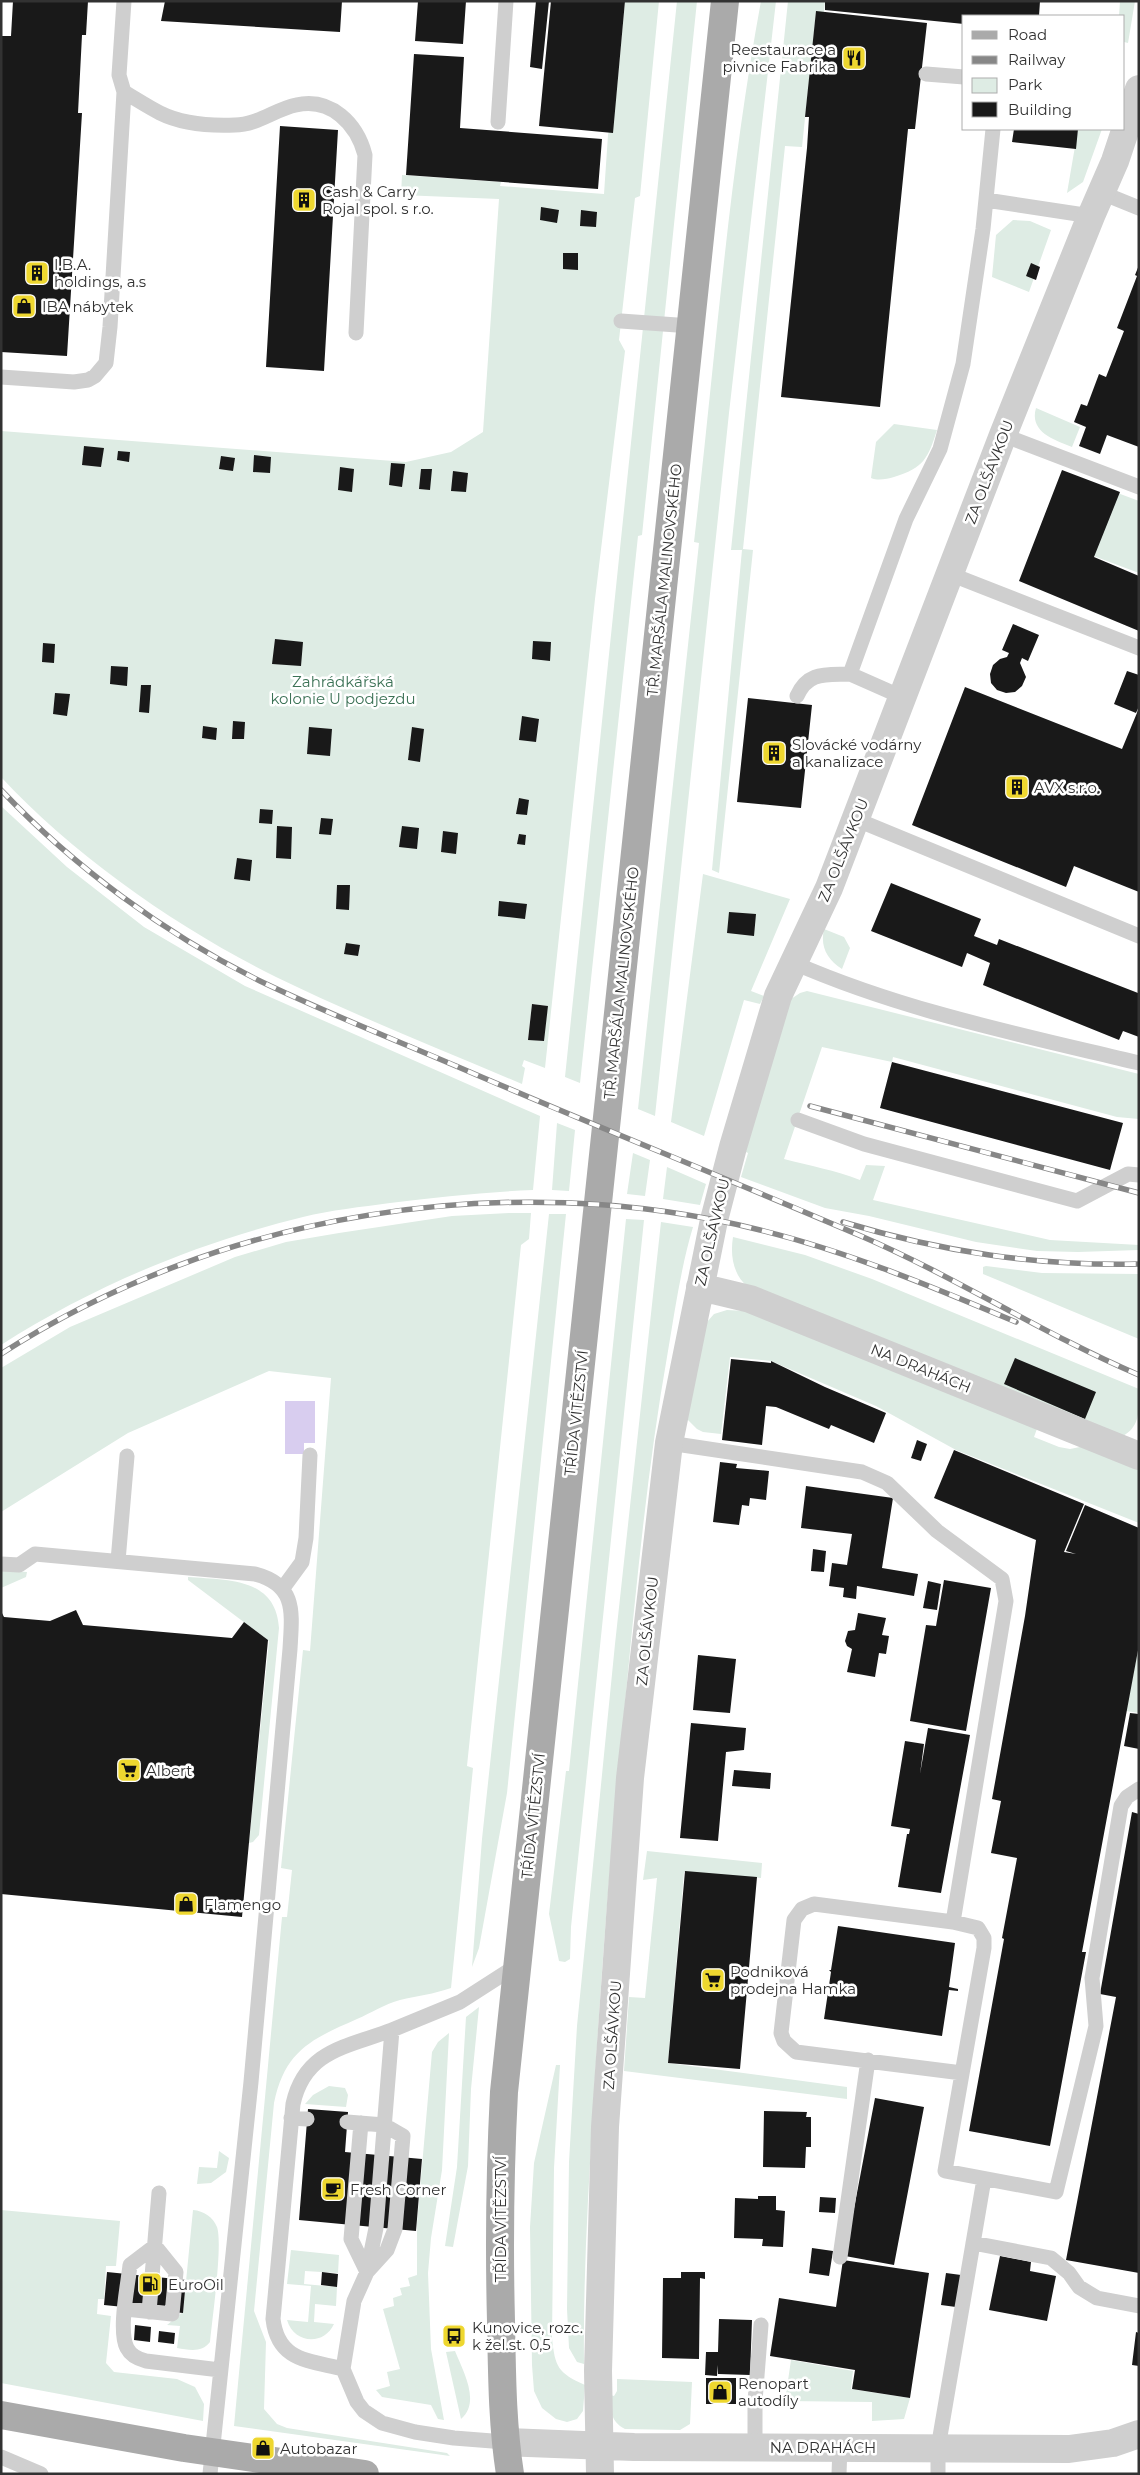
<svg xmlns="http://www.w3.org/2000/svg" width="1140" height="2475" font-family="Montserrat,sans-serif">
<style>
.green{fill:#deece4;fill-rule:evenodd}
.water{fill:#d8cdef}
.building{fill:#191919}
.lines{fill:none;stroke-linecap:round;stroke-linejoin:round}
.lane{stroke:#cfcfcf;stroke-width:15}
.street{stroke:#cfcfcf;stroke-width:28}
.primary{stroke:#aaa;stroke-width:28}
.rail-casing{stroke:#878787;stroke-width:5.5}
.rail{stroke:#fff;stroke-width:4;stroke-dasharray:11;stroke-linecap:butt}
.primary-bridge{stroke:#aaa;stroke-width:28}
.labels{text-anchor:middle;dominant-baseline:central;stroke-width:5;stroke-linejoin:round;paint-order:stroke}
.poi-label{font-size:15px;fill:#323232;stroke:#fff;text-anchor:start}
.street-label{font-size:15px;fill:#323232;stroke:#fff}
.park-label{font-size:15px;fill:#3c7256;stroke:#fff}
</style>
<rect width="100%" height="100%" fill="#fff"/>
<path class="green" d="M625,1H659L640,196L635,198L619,340L625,351L595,599L545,1068L524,1060L522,1066L525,1068L522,1084C440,1049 356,1016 276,977C179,929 74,856 1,777V431L406,462L451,452L483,432L499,199L401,195L402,175L501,182L500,186L604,194L608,135L616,97ZM532,1004L548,1006L543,1041L528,1039Z
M677,1H697L642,535L638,536L580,1083L565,1077Z
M761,1H776L729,413L655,1116L638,1109L699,543L694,542C715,361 728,180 761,1Z
M788,1H825L824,12H816L802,147L785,146L743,549L753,550L719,873L712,870L742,550H731Z
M1120,1H1135L1128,43L1124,42V16H1119Z
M1078,129H1102L1083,182L1067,193Z
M1013,220L1030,221L1051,230L1029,292L992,277L996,235Z
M1036,408L1080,427L1072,447C1054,440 1029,432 1036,408Z
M894,424L937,430C928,458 924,468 894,477C887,479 878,481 871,478L876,442Z
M1115,492L1139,501V573L1091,555Z
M1,806L67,867L144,927L245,986L540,1116L533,1190C485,1192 437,1197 390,1203C361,1207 331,1210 303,1217C197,1243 93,1286 1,1345Z
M703,874L790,899L751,991L764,996L760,1004L744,1000L704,1136L671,1122Z
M824,929L844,937L850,948L842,969C827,959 820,947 824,929Z
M807,991L1139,1074V1119L1117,1117L893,1057L892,1062L822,1047L784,1159C810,1166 835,1170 860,1180L866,1165L885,1166L873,1200L1050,1240L1139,1245V1250L1078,1252L1037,1251L976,1242L869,1216L825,1208L741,1177L748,1153L744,1151L791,999L800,993Z
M557,1123L575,1130L569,1191L552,1190Z
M633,1153L650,1160L645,1196L627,1194Z
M667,1167L706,1184L700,1205L663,1199Z
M509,1213H531L529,1239L521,1245L467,1766L473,1768L451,1988C434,1994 417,1996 400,2000C385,2004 371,2013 357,2019C312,2039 285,2050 274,2103L254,2311L266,2342L264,2409L277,2424L287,2428L447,2453L450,2456L234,2426L282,1917H287L292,1870L281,1868L303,1650L310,1651L331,1378L269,1371L128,1433L1,1512V1368L70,1327L235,1257L286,1242L339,1233L452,1216Z
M549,1214H566L507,1793L479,1948L472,1967L482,1839Z
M626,1219L644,1220L571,1927L570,1959L565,1962L559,1961L549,1914L566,1771H569Z
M661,1222L693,1227C681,1267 675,1310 668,1351C648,1464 637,1578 626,1693C612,1832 601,1972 593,2111C588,2196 583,2280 584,2364L577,2362L569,2348L567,2309L569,2162L577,2026L615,1644Z
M733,1237L805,1255L872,1279L1139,1389C1139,1412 1140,1426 1123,1436L748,1287C733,1275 730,1255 733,1237Z
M986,1266L1042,1273L1139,1274V1339L983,1274V1267Z
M727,1310L745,1311L1038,1426L1034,1437L1059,1447L1070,1449L1085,1446L1139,1466V1523L956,1450L876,1406L771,1361L730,1357L721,1434L703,1432L697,1429L687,1419L707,1322L714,1314Z
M1,1570L27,1572L26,1577L1,1588Z
M188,1577C226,1580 276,1577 279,1628L259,1835L253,1842L249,1843L269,1641L188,1580Z
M1139,1645V1713L1126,1711Z
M647,1851L762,1863L761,1878L684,1872L668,2063L847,2087V2099L624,2071L629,1997L645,1998L657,1878L643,1880Z
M479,2007L471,2089L468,2166L453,2247L445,2246L457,2167L466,2017Z
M449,2033L442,2170L431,2238L428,2273L431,2349L444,2420L438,2419L431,2405L382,2397L376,2390L390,2386L387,2372L400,2369L383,2309L394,2306L393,2298L402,2295L400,2288L410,2286L408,2278L417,2275V2223L432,2052L438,2042Z
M556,2065H560L554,2168L552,2338C555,2367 558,2373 585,2385L583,2411L577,2419L567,2422L556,2419L542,2408L534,2391L532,2365L530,2227L534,2163Z
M329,2086L345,2088L348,2095L346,2107L305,2104L313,2095Z
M219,2151L229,2158L226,2172L211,2183L197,2184L199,2167L217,2168Z
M1,2210L120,2221L116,2266H106L104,2299H98L97,2314L111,2316L106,2363L114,2372L177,2379L195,2387L204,2404L203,2421L1,2383Z
M193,2210C204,2211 213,2217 217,2227C223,2244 212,2320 210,2342C202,2353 189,2350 177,2348L180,2326L167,2325L183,2312Z
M291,2250L339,2255L338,2273L305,2271L304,2284L337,2287L336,2306L315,2304L314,2322L334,2324C324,2346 294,2344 287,2320L308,2322L311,2286L287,2284Z
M455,2351C463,2371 481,2402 461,2419L446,2352Z
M791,2360L853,2371L851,2389L910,2398L904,2419L872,2421V2402L785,2401Z
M617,2379L692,2382L690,2424L680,2430L625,2429C610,2421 611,2411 610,2395L614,2396L617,2391Z"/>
<path class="water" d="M285,1401H315V1443H304V1454H285Z"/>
<path class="building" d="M13,1H88L86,35H82L78,113H82L67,356L1,352V36H11Z
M165,1H342L340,32L161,21Z
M418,1H466L463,44L415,41Z
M536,1H549L542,69L530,67Z
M551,1H625L613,133L539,126Z
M825,1H1040L1039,16H964V24L825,10Z
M816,11L927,23L915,129H908L880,407L781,397L807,148L809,117H805Z
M414,54L464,57L460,128L602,139L598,189L406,175Z
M280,126L338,130L324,371L266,367Z
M1014,129H1078L1076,149L1012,142Z
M541,207L559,210L557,223L540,220Z
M581,210L597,212L596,227L580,226Z
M563,253H578V270L563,269Z
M1031,263L1040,267L1036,280L1026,276Z
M1139,265V447L1107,435L1100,454L1079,446L1086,427L1074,422L1081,404L1087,406L1099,374L1106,377L1124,331L1117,328L1137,276L1135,275Z
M84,446L104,448L101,467L82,465Z
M118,451L130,452L129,462L117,460Z
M254,455L271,457L270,473L253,472Z
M221,456L235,458L233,471L219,469Z
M391,463L405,464L402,487L389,485Z
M340,467L354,469L352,492L338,490Z
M421,469H432L430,490L419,489Z
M1062,470L1120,492L1094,557L1139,576V631L1019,581Z
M453,471L468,473L466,492L451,491Z
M1013,624L1039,635L1028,661L1022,658L1020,663L1026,677L1022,686L1015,692L1006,693L997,690L991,683L990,674L993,665L1000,659L1007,657L1009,653L1002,650Z
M275,639L303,642L301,666L272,664Z
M533,641L551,642L550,661L532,659Z
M43,643L55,644L54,663L42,662Z
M111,666L128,667L127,686L110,684Z
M1127,671L1139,675V706L1136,713L1114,704Z
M141,685H151L149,713L139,712Z
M965,687L1122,749L1139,708V892L1074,866L1066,887L912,825Z
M55,693L70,694L67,716L53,714Z
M748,698L812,705L801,808L737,802Z
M522,716L539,719L536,742L519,740Z
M233,721L245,722L244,739H232Z
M203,726L217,728L216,740L202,738Z
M309,727L332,729L330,756L307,754Z
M412,727L424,729L420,762L408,760Z
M519,798L529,800L527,815L516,814Z
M260,809L273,810L272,824L259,823Z
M321,818L333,819L331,835L319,834Z
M277,826L292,827L291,859L276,858Z
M402,826L419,828L417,849L399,847Z
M443,831L458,833L456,854L441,852Z
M519,834L526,835L525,845L517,844Z
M237,858L252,860L250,881L234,879Z
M891,883L981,919L974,936L997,945L999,939L1138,993L1139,1037L1123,1031L1119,1040L983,985L990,963L967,953L962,967L871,931Z
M337,885H350L349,910L336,909Z
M499,901L527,904L525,919L498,916Z
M729,912L756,914L754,936L727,933Z
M346,943L360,945L358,956L344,954Z
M532,1004L548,1006L544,1041L528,1040Z
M892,1062L1123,1123L1110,1170L880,1108Z
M1015,1358L1096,1392L1085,1419L1004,1384Z
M731,1359L771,1363V1361L825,1387L886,1413L874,1443L831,1425L829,1429L776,1407L766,1406L762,1445L722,1440Z
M917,1440L927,1444L921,1461L911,1458Z
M954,1450L1084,1504L1064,1552L1076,1554L1066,1551L1085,1505L1139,1528V1645L1082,1952H1086L1050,2146L969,2131L1004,1939L1002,1938L1017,1858L991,1853L1001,1801L992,1799L1025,1616L1036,1540L934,1498Z
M720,1462L737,1464L736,1468L769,1471L766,1500L750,1498L749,1506L742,1505L739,1525L713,1522Z
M806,1486L893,1498L882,1568L918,1574L914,1596L857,1586L856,1599L843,1597L844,1588L829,1586L832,1563L847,1565L852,1534L801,1528Z
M813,1549L826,1551L824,1572L811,1571Z
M944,1580L991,1588L966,1731L910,1721L926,1625L936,1626Z
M928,1581L941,1584L937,1610L923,1608Z
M76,1610L83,1625L232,1638L244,1622L268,1640L242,1917L1,1894V1611L4,1617L50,1621Z
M858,1613L886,1618L882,1635L889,1636L886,1654L879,1653L875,1677L847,1672L852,1649L847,1646L845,1641L848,1631L855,1630Z
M698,1655L736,1659L730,1713L693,1710Z
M1130,1713L1139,1714V1749L1124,1746Z
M691,1723L746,1728L744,1750L726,1752L718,1841L680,1838Z
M928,1728L970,1735L941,1893L898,1887L907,1834H909L910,1829L891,1826L905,1741L924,1744L920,1774Z
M734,1770L771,1773L770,1789L732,1786Z
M1132,1812L1139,1814V2273L1066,2260L1116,1997L1100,1994Z
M685,1871L757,1877L740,2069L668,2063Z
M838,1926L955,1943L949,1987L958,1989V1991L949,1990L942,2036L824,2019L831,1972L829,1970H831Z
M875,2098L924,2107L894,2265L845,2256Z
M308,2109L348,2112L345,2152L422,2159L416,2231L299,2220Z
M764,2111L807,2112L806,2117H811V2147H806L805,2168L763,2167Z
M758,2196H776V2210L785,2211L783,2247L762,2246L763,2239L734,2238L735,2198L758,2199Z
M820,2197L836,2198L835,2213L819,2212Z
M812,2248L833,2251L829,2276L809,2273Z
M1000,2256L1031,2262L1030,2271L1056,2276L1047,2321L989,2310Z
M843,2260L929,2273L910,2398L852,2389L855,2370L770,2356L779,2298L836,2307Z
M107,2272L186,2280L183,2313L104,2305Z
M322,2272L338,2274L337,2287L321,2285Z
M681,2272H705V2279L700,2278L699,2359L662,2358L663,2278H681Z
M946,2273L961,2275L956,2307L941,2305Z
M719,2319L752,2320L750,2375L718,2374V2365L717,2376L705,2375L706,2352H718Z
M135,2325L151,2327L150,2342L134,2340Z
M159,2331L175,2333L174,2344L158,2342Z
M1136,2332L1139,2333V2366L1132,2365Z
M706,2378H736V2404H706Z"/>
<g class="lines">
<path class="lane" d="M926,74L964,77
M124,92C136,99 148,107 160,113C182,124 211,126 235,125C257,125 276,109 296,105C331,97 357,124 365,155L356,333
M498,122L506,1
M1102,193L1139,208
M986,200L1091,216
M621,321L691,326
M1,377L74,382L88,380L95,376L106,363L110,327L124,92L119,75L124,1
M1003,435L1139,487
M950,574L1139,648
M797,696C808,671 826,675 850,674
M902,697L850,674L906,519L940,449L963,364L983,229L993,129
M855,819L1139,936
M794,963C904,1011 1022,1035 1139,1063
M798,1120L864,1144L1077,1201L1128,1174L1139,1175
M669,1443L862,1472L887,1483L937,1531L1002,1579L1006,1601L953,1922L978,1928L984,1938V1948L945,2171L1056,2192L1096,2026L1092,1978L1121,1806L1127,1797L1139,1789
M118,1561L127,1456
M1,1564L19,1565L35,1554L255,1574C297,1585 292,1613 290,1649L251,2082L210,2474
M283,1588L302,1562L306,1538L310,1455
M953,1922L814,1904L802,1909L794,1920L781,2033L784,2041L796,2052L962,2073
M291,2118L307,2119
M347,2122L384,2125L403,2136L395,2229L387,2250L367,2272L351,2239L361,2123
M973,2243L1051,2258L1069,2273L1079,2287L1097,2298L1139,2306
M840,2257L868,2060
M126,2309L172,2314L176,2272L155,2246L130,2265C128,2285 118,2331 127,2348C131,2356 138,2359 146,2361L220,2370
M149,2312L159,2193
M343,2369C308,2360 278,2361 273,2319L293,2104C305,2050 347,2047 392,2030
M505,2442L454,2438L415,2432L382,2423L364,2411L357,2402L343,2369L354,2301L367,2272L376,2228L392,2030L460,2002L516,1966
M755,2447V2401L761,2325
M1,2457L41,2474
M839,2474L840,2447
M938,2474V2448L984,2179"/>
<path class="street" d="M700,1287L750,1299L1139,1456
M505,2442L634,2447L1069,2449L1113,2443L1139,2434
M600,2474L598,2371L605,2127L630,1778L669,1443L714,1220L733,1147L778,996L829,888L1003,435L1091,216L1115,161L1139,89"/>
<path class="primary" d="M510,2474C502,2423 502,2372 501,2321C499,2245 500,2169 504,2092L725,1"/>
<g class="rail-casing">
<path id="rail" d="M1,790C74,867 165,934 260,981C324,1012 391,1038 456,1066C590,1124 726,1178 861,1236C956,1277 1043,1334 1139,1375
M810,1106L1139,1193
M843,1222C942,1252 1036,1266 1139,1264
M1,1354C221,1212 508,1167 760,1230C849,1252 933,1287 1016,1322"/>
</g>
<use href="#rail" class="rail"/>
<path class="primary-bridge" d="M1,2415L184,2448L365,2474"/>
</g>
<defs>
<g id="restaurant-square" transform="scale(1.25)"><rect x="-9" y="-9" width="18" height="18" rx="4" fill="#eed72f" stroke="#fff"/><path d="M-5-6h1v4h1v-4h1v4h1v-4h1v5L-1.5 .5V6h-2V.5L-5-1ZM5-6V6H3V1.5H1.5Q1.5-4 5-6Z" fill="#111"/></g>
<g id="building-square" transform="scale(1.25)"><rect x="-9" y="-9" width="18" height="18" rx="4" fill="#eed72f" stroke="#fff"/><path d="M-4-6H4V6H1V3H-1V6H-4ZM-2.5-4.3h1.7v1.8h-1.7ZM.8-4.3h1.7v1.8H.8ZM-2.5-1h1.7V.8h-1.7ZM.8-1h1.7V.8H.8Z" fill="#111"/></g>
<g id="shop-square" transform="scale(1.25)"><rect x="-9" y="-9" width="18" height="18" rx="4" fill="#eed72f" stroke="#fff"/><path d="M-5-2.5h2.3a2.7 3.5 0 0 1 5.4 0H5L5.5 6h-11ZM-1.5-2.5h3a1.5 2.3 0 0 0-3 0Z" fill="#111"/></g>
<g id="supermarket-square" transform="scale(1.25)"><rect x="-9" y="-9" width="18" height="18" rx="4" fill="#eed72f" stroke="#fff"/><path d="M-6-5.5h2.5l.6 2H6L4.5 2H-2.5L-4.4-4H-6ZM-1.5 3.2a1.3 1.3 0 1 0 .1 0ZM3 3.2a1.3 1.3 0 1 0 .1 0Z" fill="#111"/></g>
<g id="cafe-square" transform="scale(1.25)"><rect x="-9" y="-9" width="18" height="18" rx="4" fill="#eed72f" stroke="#fff"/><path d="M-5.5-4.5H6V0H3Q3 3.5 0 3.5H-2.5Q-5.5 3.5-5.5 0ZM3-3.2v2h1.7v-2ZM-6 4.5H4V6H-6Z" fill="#111"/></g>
<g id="fuel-square" transform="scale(1.25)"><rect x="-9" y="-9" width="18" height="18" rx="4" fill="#eed72f" stroke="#fff"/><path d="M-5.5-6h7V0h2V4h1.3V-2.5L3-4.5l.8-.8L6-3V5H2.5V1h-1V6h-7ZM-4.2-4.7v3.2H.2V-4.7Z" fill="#111"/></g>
<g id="bus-square" transform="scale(1.25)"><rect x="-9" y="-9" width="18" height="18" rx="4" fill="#eed72f" stroke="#fff"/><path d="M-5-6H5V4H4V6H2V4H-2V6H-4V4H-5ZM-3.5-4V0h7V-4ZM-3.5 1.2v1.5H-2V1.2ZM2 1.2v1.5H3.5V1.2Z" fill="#111"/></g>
</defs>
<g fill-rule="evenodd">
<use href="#restaurant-square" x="854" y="58"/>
<use href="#building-square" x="304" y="200"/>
<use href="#building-square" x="37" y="273"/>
<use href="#shop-square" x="24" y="306"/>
<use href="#building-square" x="774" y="753"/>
<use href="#building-square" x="1017" y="787"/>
<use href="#supermarket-square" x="129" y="1770"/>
<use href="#shop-square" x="186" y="1904"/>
<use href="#supermarket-square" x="713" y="1980"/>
<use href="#cafe-square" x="333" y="2189"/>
<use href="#fuel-square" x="150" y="2284"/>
<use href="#bus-square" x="454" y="2336"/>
<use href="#shop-square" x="720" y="2392"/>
<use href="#shop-square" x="263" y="2448"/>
</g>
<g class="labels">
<g class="poi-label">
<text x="836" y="49" text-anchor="end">Reestaurace a<tspan x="836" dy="17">pivnice Fabrika</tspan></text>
<text x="322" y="191">Cash &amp; Carry<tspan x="322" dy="17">Rojal spol. s r.o.</tspan></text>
<text x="54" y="264">I.B.A.<tspan x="54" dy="17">holdings, a.s</tspan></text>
<text x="42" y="306">IBA nábytek</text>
<text x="792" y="744">Slovácké vodárny<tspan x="792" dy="17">a kanalizace</tspan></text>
<text x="1034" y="787">AVX s.r.o.</text>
<text x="146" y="1770">Albert</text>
<text x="204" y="1904">Flamengo</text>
<text x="730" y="1971">Podniková<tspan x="730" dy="17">prodejna Hamka</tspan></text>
<text x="350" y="2189">Fresh Corner</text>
<text x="168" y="2284">EuroOil</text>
<text x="472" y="2327">Kunovice, rozc.<tspan x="472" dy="17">k žel.st. 0,5</tspan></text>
<text x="738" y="2383">Renopart<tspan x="738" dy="17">autodíly</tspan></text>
<text x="280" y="2448">Autobazar</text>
</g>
<g class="street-label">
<text transform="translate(989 472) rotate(-69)">ZA OLŠÁVKOU</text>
<text transform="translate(664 580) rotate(-84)">TŘ. MARŠÁLA MALINOVSKÉHO</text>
<text transform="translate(843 850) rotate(-68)">ZA OLŠÁVKOU</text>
<text transform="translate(621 983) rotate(-84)">TŘ. MARŠÁLA MALINOVSKÉHO</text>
<text transform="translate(712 1232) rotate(-77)">ZA OLŠÁVKOU</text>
<text transform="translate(921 1368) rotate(22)">NA DRAHÁCH</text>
<text transform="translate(576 1413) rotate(-84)">TŘÍDA VÍTĚZSTVÍ</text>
<text transform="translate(647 1631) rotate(-84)">ZA OLŠÁVKOU</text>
<text transform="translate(533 1816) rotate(-84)">TŘÍDA VÍTĚZSTVÍ</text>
<text transform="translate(612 2035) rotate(-86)">ZA OLŠÁVKOU</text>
<text transform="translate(500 2219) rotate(-90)">TŘÍDA VÍTĚZSTVÍ</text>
<text x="823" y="2447">NA DRAHÁCH</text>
</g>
<g class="park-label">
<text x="343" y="681">Zahrádkářská<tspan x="343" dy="17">kolonie U podjezdu</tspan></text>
</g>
</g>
<rect width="1140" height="2475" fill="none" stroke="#323232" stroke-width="5"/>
<rect x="962" y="15" width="162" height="115" fill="#ffffff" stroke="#adadad"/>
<rect x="972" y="31" width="25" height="8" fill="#aaaaaa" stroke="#adadad"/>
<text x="1008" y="40" font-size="15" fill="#323232">Road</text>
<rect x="972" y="56" width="25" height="8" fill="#878787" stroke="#adadad"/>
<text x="1008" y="65" font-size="15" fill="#323232">Railway</text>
<rect x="972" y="78" width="25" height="15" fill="#deece4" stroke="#adadad"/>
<text x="1008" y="90" font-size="15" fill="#323232">Park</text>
<rect x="972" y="102" width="25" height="15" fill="#191919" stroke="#adadad"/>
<text x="1008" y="115" font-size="15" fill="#323232">Building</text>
</svg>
